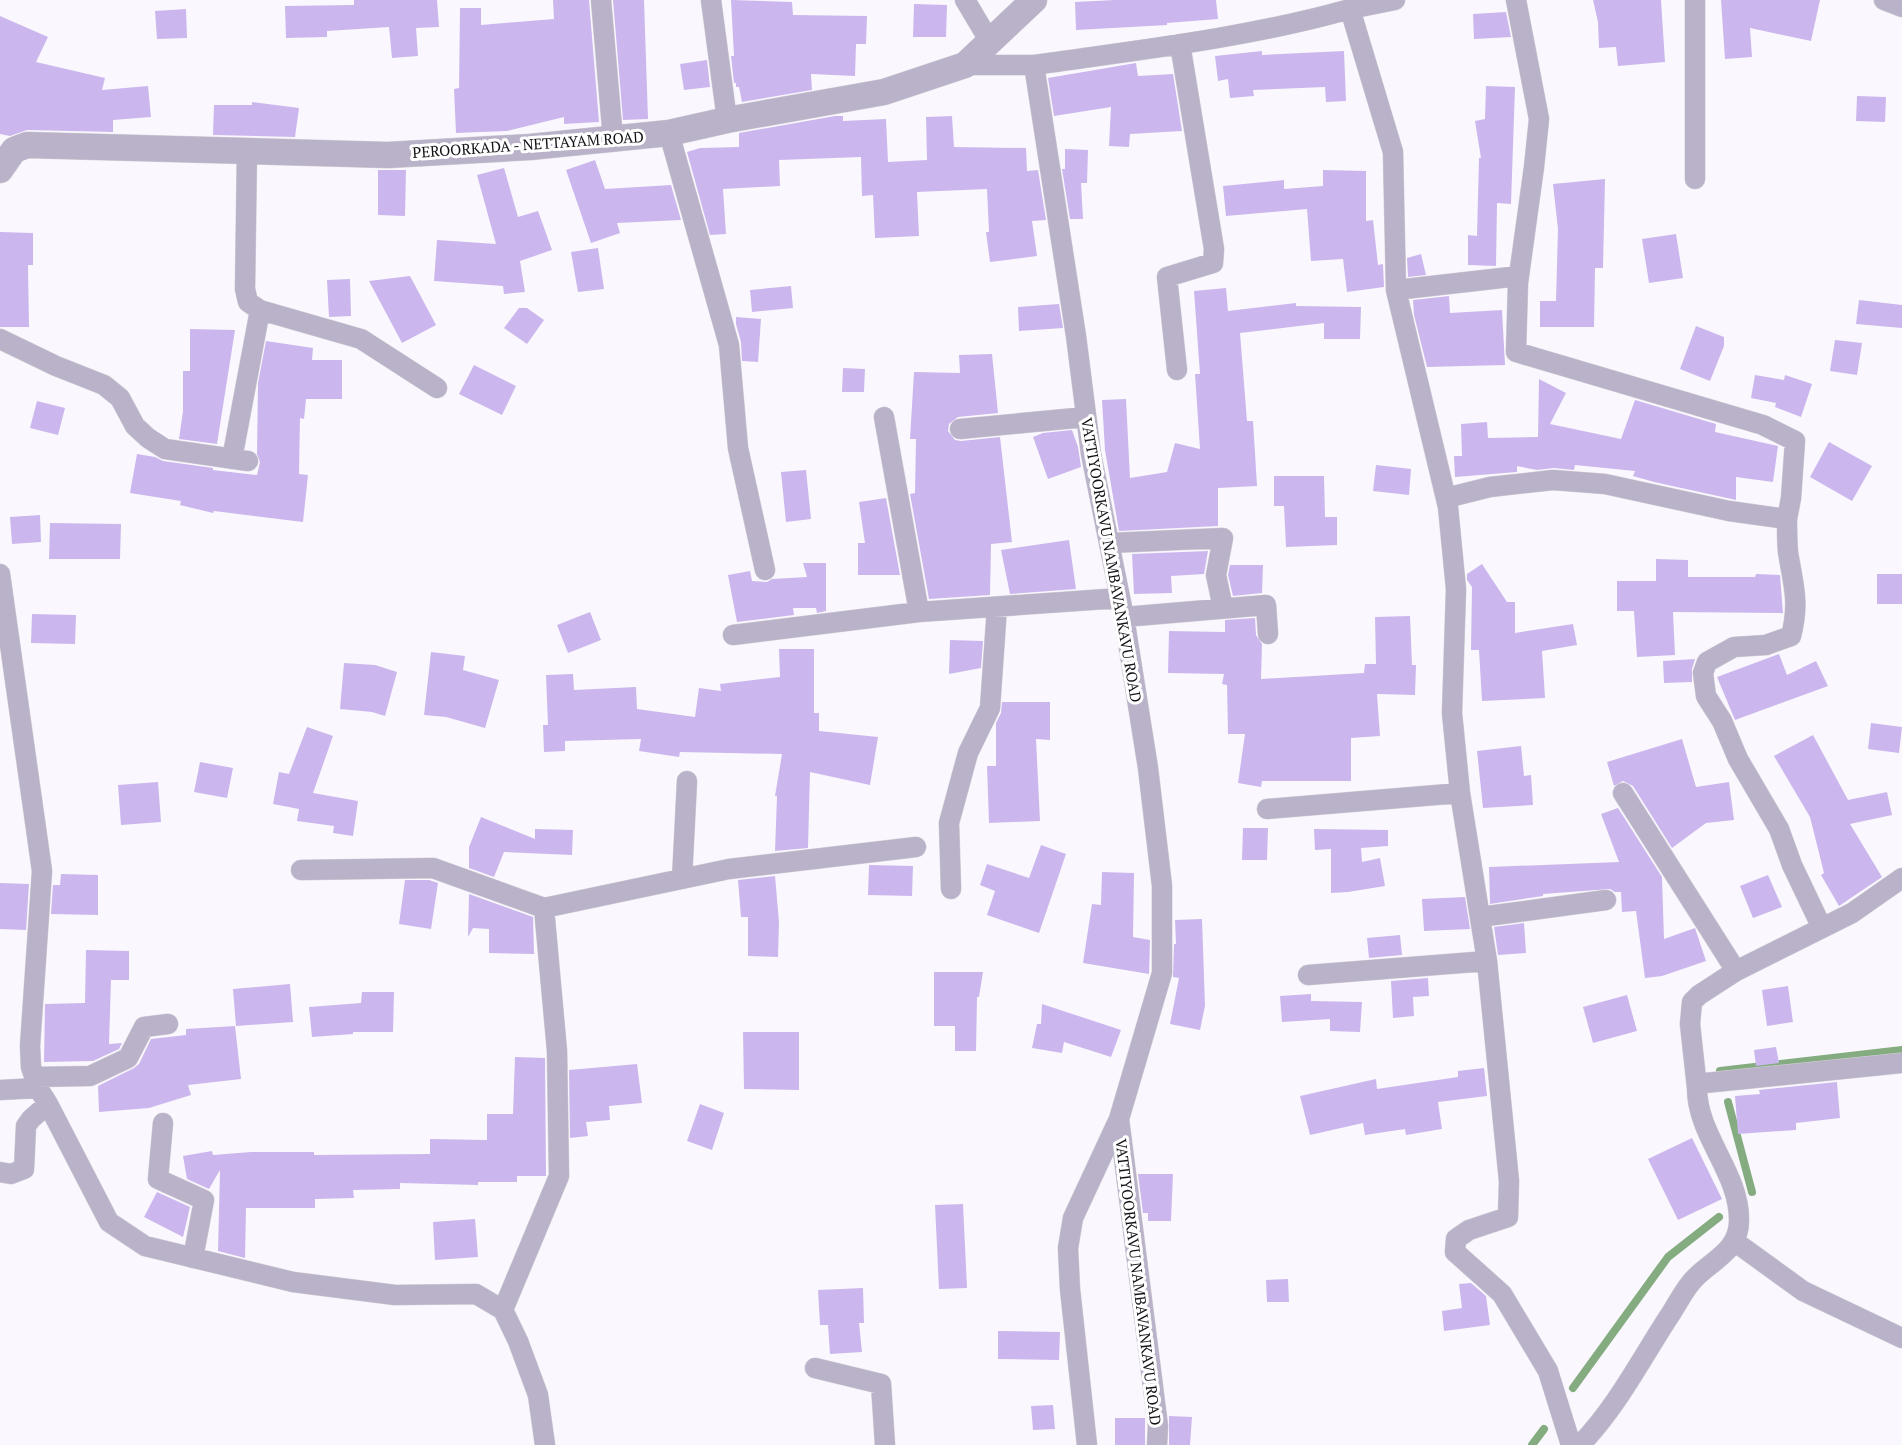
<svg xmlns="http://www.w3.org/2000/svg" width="1902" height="1445" font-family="'PT Serif',serif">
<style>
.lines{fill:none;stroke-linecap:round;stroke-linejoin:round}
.stream{stroke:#85ac80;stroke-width:8}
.building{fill:#cbb7ed}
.minor-casing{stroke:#d5d3d9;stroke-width:21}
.tertiary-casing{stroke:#d5d3d9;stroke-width:27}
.minor{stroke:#bab2c9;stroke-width:20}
.tertiary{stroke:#bab2c9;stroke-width:26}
.labels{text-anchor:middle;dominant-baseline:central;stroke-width:6;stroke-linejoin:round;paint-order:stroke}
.street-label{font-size:15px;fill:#131116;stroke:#fff}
</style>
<rect width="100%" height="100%" fill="#faf8fe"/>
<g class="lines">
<path class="stream" d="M1720,1071L1902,1050
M1728,1102L1752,1192
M1573,1388L1668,1257L1719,1217
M1532,1445L1544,1429"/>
</g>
<path class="building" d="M354,0H437L439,27L416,28L418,56L392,58L389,27L327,31V37L286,38L285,6L354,5Z
M553,0H589L599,122L564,124V117L507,131L456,133L454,89L459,88L460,8H481V25L554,19Z
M613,0H644L648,119L623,120Z
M731,0L792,2L793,15L867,16L866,44H856L855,76L811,74L812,90L742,102L739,87H736V83H734L731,56H734Z
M1115,0H1216L1218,19L1167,23V25L1076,30L1075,2Z
M1593,0H1661L1665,62L1618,66L1616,47L1599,48L1598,22Z
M1721,0H1820L1811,41L1750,28L1752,57L1725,59Z
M914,4L947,5L946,37H913Z
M186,9L187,38L157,39L155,11Z
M1506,12L1511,37L1474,39L1473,14Z
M0,16L48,37L36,62L105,78L102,90L148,86L151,117L113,120V132L27,130L10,136L0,134Z
M1262,51V55L1344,51L1346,101L1326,102L1325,87L1253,90L1254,96L1230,98L1228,79L1218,81L1215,56Z
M707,60L710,87L684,90L680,64Z
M1136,63L1138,76L1173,74L1182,131L1130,134L1129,147L1109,146L1111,107L1054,116L1048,78Z
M1486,86L1515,87L1511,204L1497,203L1496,266L1468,265V235L1477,236L1479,158H1481L1475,121L1485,119Z
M1857,96L1886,97L1885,122L1856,121Z
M252,102L299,108L295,137L213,135L214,105H252Z
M835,116H843V121L886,119L888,162L927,160L926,117L952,116L954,147L1026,148L1027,171L1038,170L1046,220L1032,221L1037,256L990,262L986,232H989L987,189L917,192L919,236L875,238L873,195L862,196L861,157L779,160L780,186L723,189L726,234L710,235L687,152L700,148L739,147V133Z
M1065,149L1088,150L1087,183H1081L1083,219H1070L1062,169H1065Z
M595,160L605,189L671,185L681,220L617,223L620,233L591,243L566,170Z
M504,168L518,217L538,211L552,250L520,261L525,292L504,294L503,286L434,281L437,240L496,244L477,175Z
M378,170H406L405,216L378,215Z
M1323,170L1366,171V221L1373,220L1378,265L1383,264L1384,287L1347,292L1343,259L1311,261L1307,209L1226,216L1223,186L1284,180V189L1323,186Z
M1605,179L1603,268H1595L1594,327H1540V301H1556L1558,229L1553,184Z
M0,232L33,233V265H28L29,327H0Z
M1676,234L1683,278L1649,283L1642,239Z
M598,248L604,289L578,292L571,252Z
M1421,254L1426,275L1408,277L1407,258Z
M410,276L436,325L402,343L369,281Z
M350,279L351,316L329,317L327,280Z
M791,286L793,308L752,312L750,290Z
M1226,288L1228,311L1296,303V306L1361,307L1360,339H1324V323L1240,333L1247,421H1253L1257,486L1218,488V526L1119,531L1105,450L1102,400L1126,399L1130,478L1167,472L1175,443L1200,449L1195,374H1200L1194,291Z
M1449,296L1450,313L1502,310L1505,365L1427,367L1414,315L1413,300Z
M1859,300L1902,305V328L1856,324Z
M1059,304L1063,328L1019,331L1018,307Z
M519,308H527L544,320L527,344L504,328Z
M736,317L761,319L758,362L742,361L741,342L736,324Z
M1696,326L1724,337V346L1710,381L1680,369Z
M190,329L235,330L217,444L179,439L183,411V371H190Z
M1835,340L1862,343L1857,375L1830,371Z
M266,341L313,348L312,360H342V399H306L304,419L300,418L299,474L308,475L303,522L214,511L213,513L180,505L181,501L130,493L137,454L155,457L163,461L213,468V470L257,475L260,462L257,454L258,383Z
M992,354L998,413L958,417L949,424L948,431L955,440L961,441L1000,437L1012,542L991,544L990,595L929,599L910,494L915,493L916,439H910L914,372L960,373L959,355Z
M474,365L516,386L502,415L459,394Z
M843,368L865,369L864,392H842Z
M1755,375L1784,380L1785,375L1812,384L1801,417L1775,407L1776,403L1751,398Z
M1539,379L1566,393L1550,424L1621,439L1635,400L1716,424L1715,432L1778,446L1773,482L1736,477V500L1654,482L1633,476L1635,471L1575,465L1574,470L1554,468L1537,470L1517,466V472L1455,477L1454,456H1462L1461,424L1487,422L1488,438L1538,437Z
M37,401L65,408L58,435L30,428Z
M1072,430L1078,447L1081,467L1048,479L1033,437L1043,433Z
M1829,442L1872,466L1852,501L1810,477Z
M1376,465L1411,469L1409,495L1373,491Z
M806,470L811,519L786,522L781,472Z
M1274,476H1324L1325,517H1337V545L1286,547L1284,506H1274Z
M886,498L900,575H858V543H865L859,502Z
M40,515L41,542L12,544L10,517Z
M50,523L121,524L120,559H49Z
M1069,540L1076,589L1010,594L1001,550Z
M1208,551L1204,574L1171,576L1172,593L1134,594L1132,554Z
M1656,559L1688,560V577H1755L1756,574L1780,575L1783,613L1673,612L1675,655L1637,657L1634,611H1617V581H1656Z
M803,563H826V611L817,613L816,608H793L794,615L737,622L728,575L750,571L752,581L767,582L772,579L807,577Z
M1482,564L1507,602H1515V633L1573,624L1577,645L1542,651L1545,698L1482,701L1479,650H1471L1472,587L1467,580V574Z
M1230,565H1263L1262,593L1233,596L1228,575Z
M1877,574H1902V604H1877Z
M590,612L601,640L568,653L557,625Z
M32,614L76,615L75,644L31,643Z
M1410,616L1412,665H1416L1415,695L1377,694L1380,736L1351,738V781H1262L1261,787L1238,783L1245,734H1228L1227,685L1222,684L1224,674L1168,673L1169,631L1225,632V620L1255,618L1256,635L1262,644L1261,679L1364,673L1365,664H1376L1375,617Z
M950,640L983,641L981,668L949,674Z
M779,649H814V713H819V731L878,737L870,785L810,772L808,848L775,851L777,796H775L782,754L680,752L679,757L639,751L641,739L565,741V751L544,752L543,725H548L546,675L573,674L574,690L636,687L637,709L695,717L699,688L721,691L720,684L780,677Z
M431,652L465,656L463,670L499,680L485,728L446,717L424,715Z
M1779,654L1787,675L1816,661L1828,686L1735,720L1717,677Z
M1695,659L1692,669V682L1664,683L1663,661Z
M344,663L375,665L397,672L385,716L372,712L340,709Z
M1002,702H1050V740L1036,739L1040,821L989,823L987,766H996V723L1001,713Z
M1871,723L1902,727L1899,753L1868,749Z
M307,727L333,736L313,793L358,801L353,836L333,833L334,826L297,821L299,809L273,804L279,772L289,774Z
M1813,735L1848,800L1887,792L1892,815L1850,824L1882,877L1839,906L1821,875L1824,873L1810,817L1774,756Z
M1682,739L1696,787L1729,782L1734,820L1706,823L1672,848L1633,786L1623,781L1614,786L1607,762Z
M1521,746L1524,776L1531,775L1533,805L1483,808L1477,751Z
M200,762L233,768L227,798L194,792Z
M158,782L161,822L121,825L118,785Z
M1618,808L1662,877L1664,939L1695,928L1706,961L1662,976L1645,978L1636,911L1622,912L1621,892H1615L1610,889L1543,894V896L1490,904L1489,867L1619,862L1601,814Z
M481,817L535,839V829L573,830L572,855L504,852L494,877L469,868V847Z
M1243,828H1268L1267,860H1242Z
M1314,829L1388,830V846L1361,848L1362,862L1380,858L1385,886L1348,892L1331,893V849L1315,850Z
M1041,845L1066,854L1039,933L987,915L995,891L980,885L987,864L1029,878Z
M869,865L913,866L912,896L868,895Z
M1102,872L1134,873L1133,937L1150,940L1149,974L1083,963L1092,904L1101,905Z
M61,874L98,875V915L51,914L53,885H60Z
M1768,875L1782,907L1753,918L1740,886Z
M775,876L779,922L778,957L748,956V917H741L738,880Z
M405,880H429L438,883L431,929L399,924Z
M0,883L29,884L26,930L0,929Z
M469,894L533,917L534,954L489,953V929L473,928L468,937Z
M1465,897L1470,929L1424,931L1422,899Z
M1202,919L1205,1006L1200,1030L1170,1024L1179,978L1173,977L1174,944H1176L1175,920Z
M1524,923L1526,953L1498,955L1494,927Z
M1400,935L1402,955L1369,958L1367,938Z
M86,950L129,951V980H111L109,1044L122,1043L119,1049L93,1061L44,1062L45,1004L85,1003Z
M934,972H983L979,997H977L976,1051H955V1026H934Z
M1428,978L1429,996L1413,997L1414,1016L1393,1018L1391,981Z
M290,984L293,1022L236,1026L233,989Z
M1788,986L1793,1022L1767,1026L1762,990Z
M362,992H394L393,1032H353V1034L312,1037L309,1007L361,1003Z
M1311,994V1001L1362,1002L1360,1032L1330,1031V1019L1282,1022L1280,996Z
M1627,995L1637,1031L1593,1043L1583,1007Z
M1042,1004L1121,1030L1111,1057L1064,1042L1062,1053L1032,1048L1037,1024H1041Z
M235,1026L241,1079L188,1085L191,1095L149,1108L99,1112L98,1086L134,1068L139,1064L151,1039L186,1035V1029Z
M743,1032H799V1090L744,1089Z
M1776,1047L1779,1063L1756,1066L1754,1050Z
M515,1057L545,1058L546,1176H517V1182H478V1185L400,1183V1189L353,1190L354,1198L315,1199V1208H246L245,1258L218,1251L220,1170L209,1189L187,1179L183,1156L212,1151L213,1155L251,1152H314V1155L430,1154V1139L487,1140V1114H513Z
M637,1064L642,1103L609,1106L610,1120L586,1122L588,1136L570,1138L569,1070Z
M1484,1068L1487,1096L1438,1102L1442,1129L1406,1135L1405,1129L1365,1135L1363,1123L1310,1135L1300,1096L1376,1079L1377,1089L1458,1077V1071Z
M1837,1082L1840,1118L1796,1123V1130L1738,1134L1735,1096L1760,1094L1759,1090Z
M700,1104L724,1113L712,1150L687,1141Z
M1692,1138L1722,1199L1678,1220L1648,1159Z
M1138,1174H1173L1171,1221H1148V1213H1143Z
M157,1192L190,1207L183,1237L144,1217Z
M963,1204L967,1288L939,1289L935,1205Z
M475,1219L478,1257L435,1260L433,1222Z
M1288,1279L1289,1302H1267L1266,1280Z
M1471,1283L1486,1296L1490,1325L1444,1331L1442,1311L1462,1308L1459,1284Z
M863,1288L864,1323H859L862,1352L830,1354L828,1325H820L818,1290Z
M998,1331L1060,1332L1059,1360L998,1359Z
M1053,1405L1055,1429L1033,1430L1031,1406Z
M1169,1416L1192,1417L1190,1445H1169Z
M1115,1418H1145V1445H1115Z"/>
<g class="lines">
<g class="minor-casing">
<path id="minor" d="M601,0L613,139
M711,0L727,120
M965,0L990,42
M1516,0L1539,119L1534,167L1518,283L1516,352L1763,425L1795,441L1791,498L1787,519
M1695,0V179
M1884,0L1902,7
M1350,9L1395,0
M965,65H1034L1076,336L1091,454L1124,617L1148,768L1162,886V973L1119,1119L1073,1218L1068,1248L1070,1289L1087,1445
M1034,65C1139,50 1247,38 1350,9L1393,152L1396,290L1448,507L1456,589L1452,713L1460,793L1487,961L1509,1181L1508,1217L1469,1230L1456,1239L1455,1252L1502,1294L1548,1371L1571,1445
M669,133L729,345L738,448L765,570
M247,150L245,289L248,302L260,310L361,339L437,388
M1396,290L1519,276
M0,339L56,366L104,385L120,398L135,426L148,438L165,449L248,461
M1177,370L1167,277L1213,263L1214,249L1180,44
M884,417L919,612
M960,429L1086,417
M232,459L260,310
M1446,498L1490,487L1553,480L1605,484L1729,511L1787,519C1787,530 1787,541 1788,552C1793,584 1800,602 1791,636L1766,645L1734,647L1707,662L1703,673L1706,696L1722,721L1738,759L1779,829L1792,865L1822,928
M1109,543L1223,538L1216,575L1223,608
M0,574L42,871L30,1046L31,1067L38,1088L48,1104L109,1222L145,1246L293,1282L395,1295L476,1294L503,1310L518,1341L538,1395L545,1445
M1124,617L1266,605L1268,634
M733,635L919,612L1120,598
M1623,793L1736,971
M1267,809L1460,793
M301,870L433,868L544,908
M682,879L687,781
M951,889L949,823L968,753L990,708L997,607
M1480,917L1606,900
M1308,975L1487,961
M34,1077L90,1076L128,1058L144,1027L168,1024
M1697,1088L1690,1024L1692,1002L1699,995L1736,971L1852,913L1902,878
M0,1090L38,1088
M1119,1119L1158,1426L1157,1445
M163,1123L158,1179L204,1200L193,1258
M0,1172L11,1174L24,1169L26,1126L31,1119L48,1104
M1734,1241L1803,1291L1902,1338
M503,1310L559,1176L557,1051L544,908L729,869L916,847
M815,1368L881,1384L885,1445
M1580,1445C1616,1408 1640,1361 1668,1318C1677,1305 1685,1287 1696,1277C1713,1260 1739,1250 1739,1221C1740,1173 1697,1136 1697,1088L1705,1083L1902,1063"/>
</g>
<g class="tertiary-casing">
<path id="tertiary" d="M0,170L14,150L27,145L388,155L530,147L669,133L727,120L884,92L965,65L1034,0"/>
</g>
<use href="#minor" class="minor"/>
<use href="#tertiary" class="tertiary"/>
</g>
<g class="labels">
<g class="street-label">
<text transform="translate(528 144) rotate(-4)">PEROORKADA - NETTAYAM ROAD</text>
<text transform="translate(1112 560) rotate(80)">VATTIYOORKAVU NAMBAVANKAVU ROAD</text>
<text transform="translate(1139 1282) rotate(83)">VATTIYOORKAVU NAMBAVANKAVU ROAD</text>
</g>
</g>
</svg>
